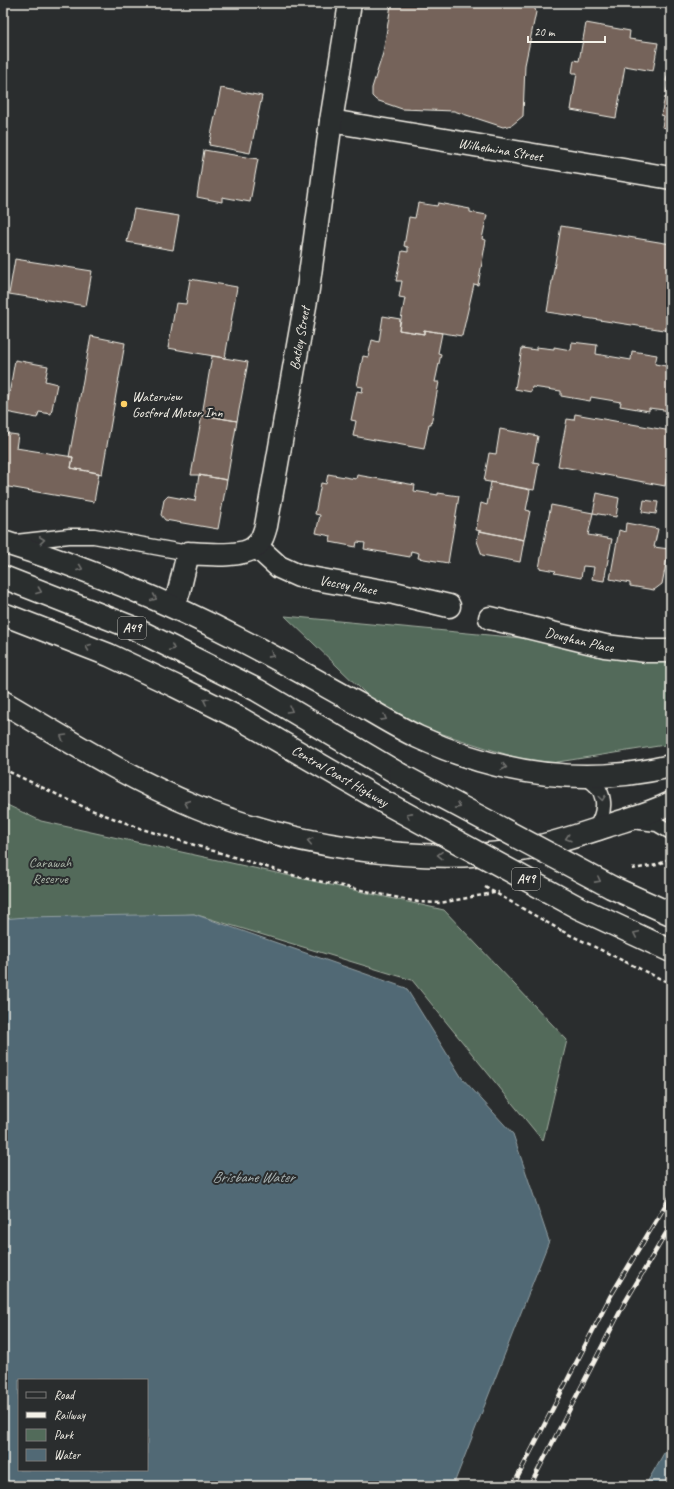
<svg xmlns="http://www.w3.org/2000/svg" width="674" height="1489" font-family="Caveat,sans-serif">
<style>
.green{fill:#526b5a;stroke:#a3aea1}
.water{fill:#516975;stroke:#929fa3;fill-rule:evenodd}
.building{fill:#74645a;stroke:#f4f1e8}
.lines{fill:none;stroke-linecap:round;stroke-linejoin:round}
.lane-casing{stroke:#f4f1e8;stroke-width:17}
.street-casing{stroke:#f4f1e8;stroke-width:25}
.highway-casing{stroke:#f4f1e8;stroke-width:25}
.path{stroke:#f4f1e8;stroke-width:2.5;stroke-dasharray:4 3;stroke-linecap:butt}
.lane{stroke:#2a2d2e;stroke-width:14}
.street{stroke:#2a2d2e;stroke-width:22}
.highway{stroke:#2a2d2e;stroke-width:22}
.rail-casing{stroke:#f4f1e8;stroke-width:4.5}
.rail{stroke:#2a2d2e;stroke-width:3;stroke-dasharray:9;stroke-linecap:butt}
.highway-bridge-casing{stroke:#f4f1e8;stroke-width:25;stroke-linecap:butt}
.path-bridge{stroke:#f4f1e8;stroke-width:2.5;stroke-dasharray:4 3;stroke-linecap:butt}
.highway-bridge{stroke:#2a2d2e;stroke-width:22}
.oneway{stroke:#71726f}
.poi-dot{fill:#ffd166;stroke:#2a2d2e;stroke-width:1.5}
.labels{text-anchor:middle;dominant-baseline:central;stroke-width:4;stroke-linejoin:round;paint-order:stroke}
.shield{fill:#2a2d2e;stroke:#b7b6b0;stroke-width:1}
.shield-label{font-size:13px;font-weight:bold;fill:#f4f1e8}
.street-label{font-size:14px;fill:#f4f1e8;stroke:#2a2d2e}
.poi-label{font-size:14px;fill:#f4f1e8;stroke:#2a2d2e;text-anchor:start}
.park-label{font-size:14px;fill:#abb5a8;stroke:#2a2d2e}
.water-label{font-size:15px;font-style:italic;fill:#abb4b4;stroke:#2a2d2e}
</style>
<rect width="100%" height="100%" fill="#2a2d2e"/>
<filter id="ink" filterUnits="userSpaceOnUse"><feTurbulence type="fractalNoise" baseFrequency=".025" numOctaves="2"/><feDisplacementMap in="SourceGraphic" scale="8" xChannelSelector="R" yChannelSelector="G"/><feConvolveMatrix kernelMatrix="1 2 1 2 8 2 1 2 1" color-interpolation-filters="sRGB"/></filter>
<g filter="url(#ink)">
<path class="green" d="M285,616L521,638L671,658V744L539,765L390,717Z
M3,803L41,821L444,910L567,1040L543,1141L412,980L194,914L3,924Z"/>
<path class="water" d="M194,914L406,988L462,1078L513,1134L549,1241L453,1486H3V919L26,917ZM19,1380H147V1470H19Z
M671,1441V1486H645Z"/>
<path class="building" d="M384,3H532L534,6L536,12L525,65L523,116L512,125L503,127L454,111L402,109L376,100L372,96V88L383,53L391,5Z
M586,23L630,31L629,39L658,43L653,71L625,66L616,118L571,110L577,73H572L574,60L579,61Z
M670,64H671V129L662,127L664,116L661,115L665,97L667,98L668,93H666L669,82L666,81Z
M221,88L262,96L250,153L209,145Z
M204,150L258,159L250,202L222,197V202L197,197Z
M418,203L437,206L438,203L470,209V212L487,215L482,239L486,240L478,285L474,284L462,336L424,330V334L399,330L405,298L399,297L402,281H396L402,251L408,252V247L404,246L409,217L415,218Z
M134,209L179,216L173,250L127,242Z
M561,226L671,244V331L547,312Z
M15,259L92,271L86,306L9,294Z
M190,279L237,287L225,358L168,348L176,303L186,304Z
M383,316L400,319L399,330L424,334V330L442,333L438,353L441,354L435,382H439L431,424H429L424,449L353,436L356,421L351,420L357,391L362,392L363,387L357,386L363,356L368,357L372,340L379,342Z
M91,336L125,343L102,474L71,468L73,457H69Z
M572,342L597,345L596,354L631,360L632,351L657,355L655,364L671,367V411L649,408V411L620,406L621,402L591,397L590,401L561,396V391L532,387L531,392L515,389L522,348L536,350V347L554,349V347L571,350Z
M212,356L248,362L237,421L202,415Z
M15,360L48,366L45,381L57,384L51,414L39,412L37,418L6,412Z
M575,414L671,431V450L665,486L558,466L567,419L574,420Z
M202,415L237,421L227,480L199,475H191Z
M500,429L538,436L533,462L539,463L534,490L484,481L489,453L496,454Z
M3,433L18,435L16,448L73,457L71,468L99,473L94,502L3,486Z
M328,474L356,479L357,475L415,485L414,491L438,495V493L459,496L448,563L418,558L419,553L411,551L410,557L364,549L365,543L357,542L356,547L330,542L331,536L316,533L320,515L315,514L321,483L326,484Z
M199,475L227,480L218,529L165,520L161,515L164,500L168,496L195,501Z
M491,482L530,490L526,510L530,511L524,540L476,530L481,503L487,505Z
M597,493L619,498L616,517L593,513Z
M644,500L658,502L656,514L642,512Z
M551,505L593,513L588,535L612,539L604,581L592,579L594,567L583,566L581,578L554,573L556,571L539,568Z
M626,523L658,529L654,547L669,549L662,584L654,590L630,586V583L610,579L619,530L625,532Z
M479,531L524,540L520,562L482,555L477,541Z"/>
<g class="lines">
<g class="lane-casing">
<path id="lane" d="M16,542L69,536H94L188,553
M583,777C607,787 608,810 594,830
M632,821L657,824L671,832"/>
</g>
<g class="street-casing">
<g id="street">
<path id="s1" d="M331,121L671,178"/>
<path id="s2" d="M256,546L279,567L299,576L394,593L449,606"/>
<path id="s3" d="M174,606L179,591L188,553C204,554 244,558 256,546C262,541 264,533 266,526L308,289L331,121L350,3"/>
<path id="s4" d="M490,618L605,646L647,651H671"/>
</g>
</g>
<g class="highway-casing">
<path id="highway" d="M3,542C86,568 166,601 243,641C284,662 324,685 364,707C381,717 399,728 418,737C498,774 583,787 671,766
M3,577L131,627L257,690L399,774
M3,614L109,655L175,686L241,719L384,802
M3,702C66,739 129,779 197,807C292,846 420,866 522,850C551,845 579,835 607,826C628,819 651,813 671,803"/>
</g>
<path class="path" d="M3,769L86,808L142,829L299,877L418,902L440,903L499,892
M632,869L657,865L671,858
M562,931L671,984"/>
<use href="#lane" class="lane"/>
<use href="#street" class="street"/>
<use href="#highway" class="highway"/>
<g class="rail-casing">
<path id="rail" d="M513,1486L610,1297L671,1196
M530,1486L624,1304L671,1225"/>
</g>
<use href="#rail" class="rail"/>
<g class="highway-bridge-casing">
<path id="highway-bridge" d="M399,774L611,887L671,914
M384,802L579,908L671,951"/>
</g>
<path class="path-bridge" d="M485,887L562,931"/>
<use href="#highway-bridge" class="highway-bridge"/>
</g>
<defs><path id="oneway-chevron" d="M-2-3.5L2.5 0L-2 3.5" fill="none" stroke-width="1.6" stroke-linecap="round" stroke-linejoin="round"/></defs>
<g class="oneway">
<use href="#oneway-chevron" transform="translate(42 540) rotate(-6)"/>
<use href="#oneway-chevron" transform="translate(80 568) rotate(21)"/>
<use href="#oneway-chevron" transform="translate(39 591) rotate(21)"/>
<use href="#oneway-chevron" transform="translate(154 598) rotate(23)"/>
<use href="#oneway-chevron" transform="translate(88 647) rotate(-158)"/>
<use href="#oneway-chevron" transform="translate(172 648) rotate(27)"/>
<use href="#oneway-chevron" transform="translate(271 655) rotate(28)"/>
<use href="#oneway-chevron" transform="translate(206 701) rotate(-153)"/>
<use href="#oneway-chevron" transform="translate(290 710) rotate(30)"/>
<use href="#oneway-chevron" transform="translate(384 718) rotate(29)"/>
<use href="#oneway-chevron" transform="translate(63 737) rotate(-149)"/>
<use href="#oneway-chevron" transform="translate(504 767) rotate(13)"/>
<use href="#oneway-chevron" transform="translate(602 798) rotate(82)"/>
<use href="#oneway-chevron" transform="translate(187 803) rotate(-156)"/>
<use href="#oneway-chevron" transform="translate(458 806) rotate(28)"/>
<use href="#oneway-chevron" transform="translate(409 815) rotate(-151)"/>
<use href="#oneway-chevron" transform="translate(568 838) rotate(162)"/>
<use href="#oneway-chevron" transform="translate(310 841) rotate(-168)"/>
<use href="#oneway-chevron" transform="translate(440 855) rotate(-179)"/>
<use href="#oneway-chevron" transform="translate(598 880) rotate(28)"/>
<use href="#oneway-chevron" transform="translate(636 934) rotate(-155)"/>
</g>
</g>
<circle class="poi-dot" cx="124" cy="404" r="4"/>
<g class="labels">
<g class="shield">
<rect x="118" y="617" width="28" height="22" rx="3"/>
<rect x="512" y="868" width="28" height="22" rx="3"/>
</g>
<g class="shield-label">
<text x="132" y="628">A49</text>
<text x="526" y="879">A49</text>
</g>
<g class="street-label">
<text stroke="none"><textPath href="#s1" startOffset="172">Wilhelmina Street</textPath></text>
<text stroke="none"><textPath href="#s3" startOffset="338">Batley Street</textPath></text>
<text stroke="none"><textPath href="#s2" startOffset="103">Vecsey Place</textPath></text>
<text stroke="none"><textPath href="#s4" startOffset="92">Doughan Place</textPath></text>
<text transform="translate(340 776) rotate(30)">Central Coast Highway</text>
</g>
<g class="poi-label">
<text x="132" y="396">Waterview<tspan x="132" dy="16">Gosford Motor Inn</tspan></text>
</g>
<g class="park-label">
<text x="50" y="862">Carawah<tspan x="50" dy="16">Reserve</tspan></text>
</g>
<g class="water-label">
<text x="253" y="1177">Brisbane Water</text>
</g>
</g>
<rect width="674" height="1489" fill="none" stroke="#2a2d2e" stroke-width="16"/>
<rect x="8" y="8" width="658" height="1473" fill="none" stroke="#f4f1e8" stroke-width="1.5" filter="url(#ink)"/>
<rect x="18" y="1379" width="130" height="92" fill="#2a2d2e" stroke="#7b7b78"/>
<rect x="26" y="1392" width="20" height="6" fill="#2a2d2e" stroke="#7b7b78"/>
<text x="54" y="1399" font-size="12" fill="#f4f1e8">Road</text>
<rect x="26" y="1412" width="20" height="6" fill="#f4f1e8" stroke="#7b7b78"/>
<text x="54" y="1419" font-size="12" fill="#f4f1e8">Railway</text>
<rect x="26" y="1429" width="20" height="12" fill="#526b5a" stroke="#7b7b78"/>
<text x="54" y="1439" font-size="12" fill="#f4f1e8">Park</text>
<rect x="26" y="1449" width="20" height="12" fill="#516975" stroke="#7b7b78"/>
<text x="54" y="1459" font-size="12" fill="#f4f1e8">Water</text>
<path d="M528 36v6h77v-6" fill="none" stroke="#f4f1e8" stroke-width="2"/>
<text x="534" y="36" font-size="12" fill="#f4f1e8" stroke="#2a2d2e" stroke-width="3" paint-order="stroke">20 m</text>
</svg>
